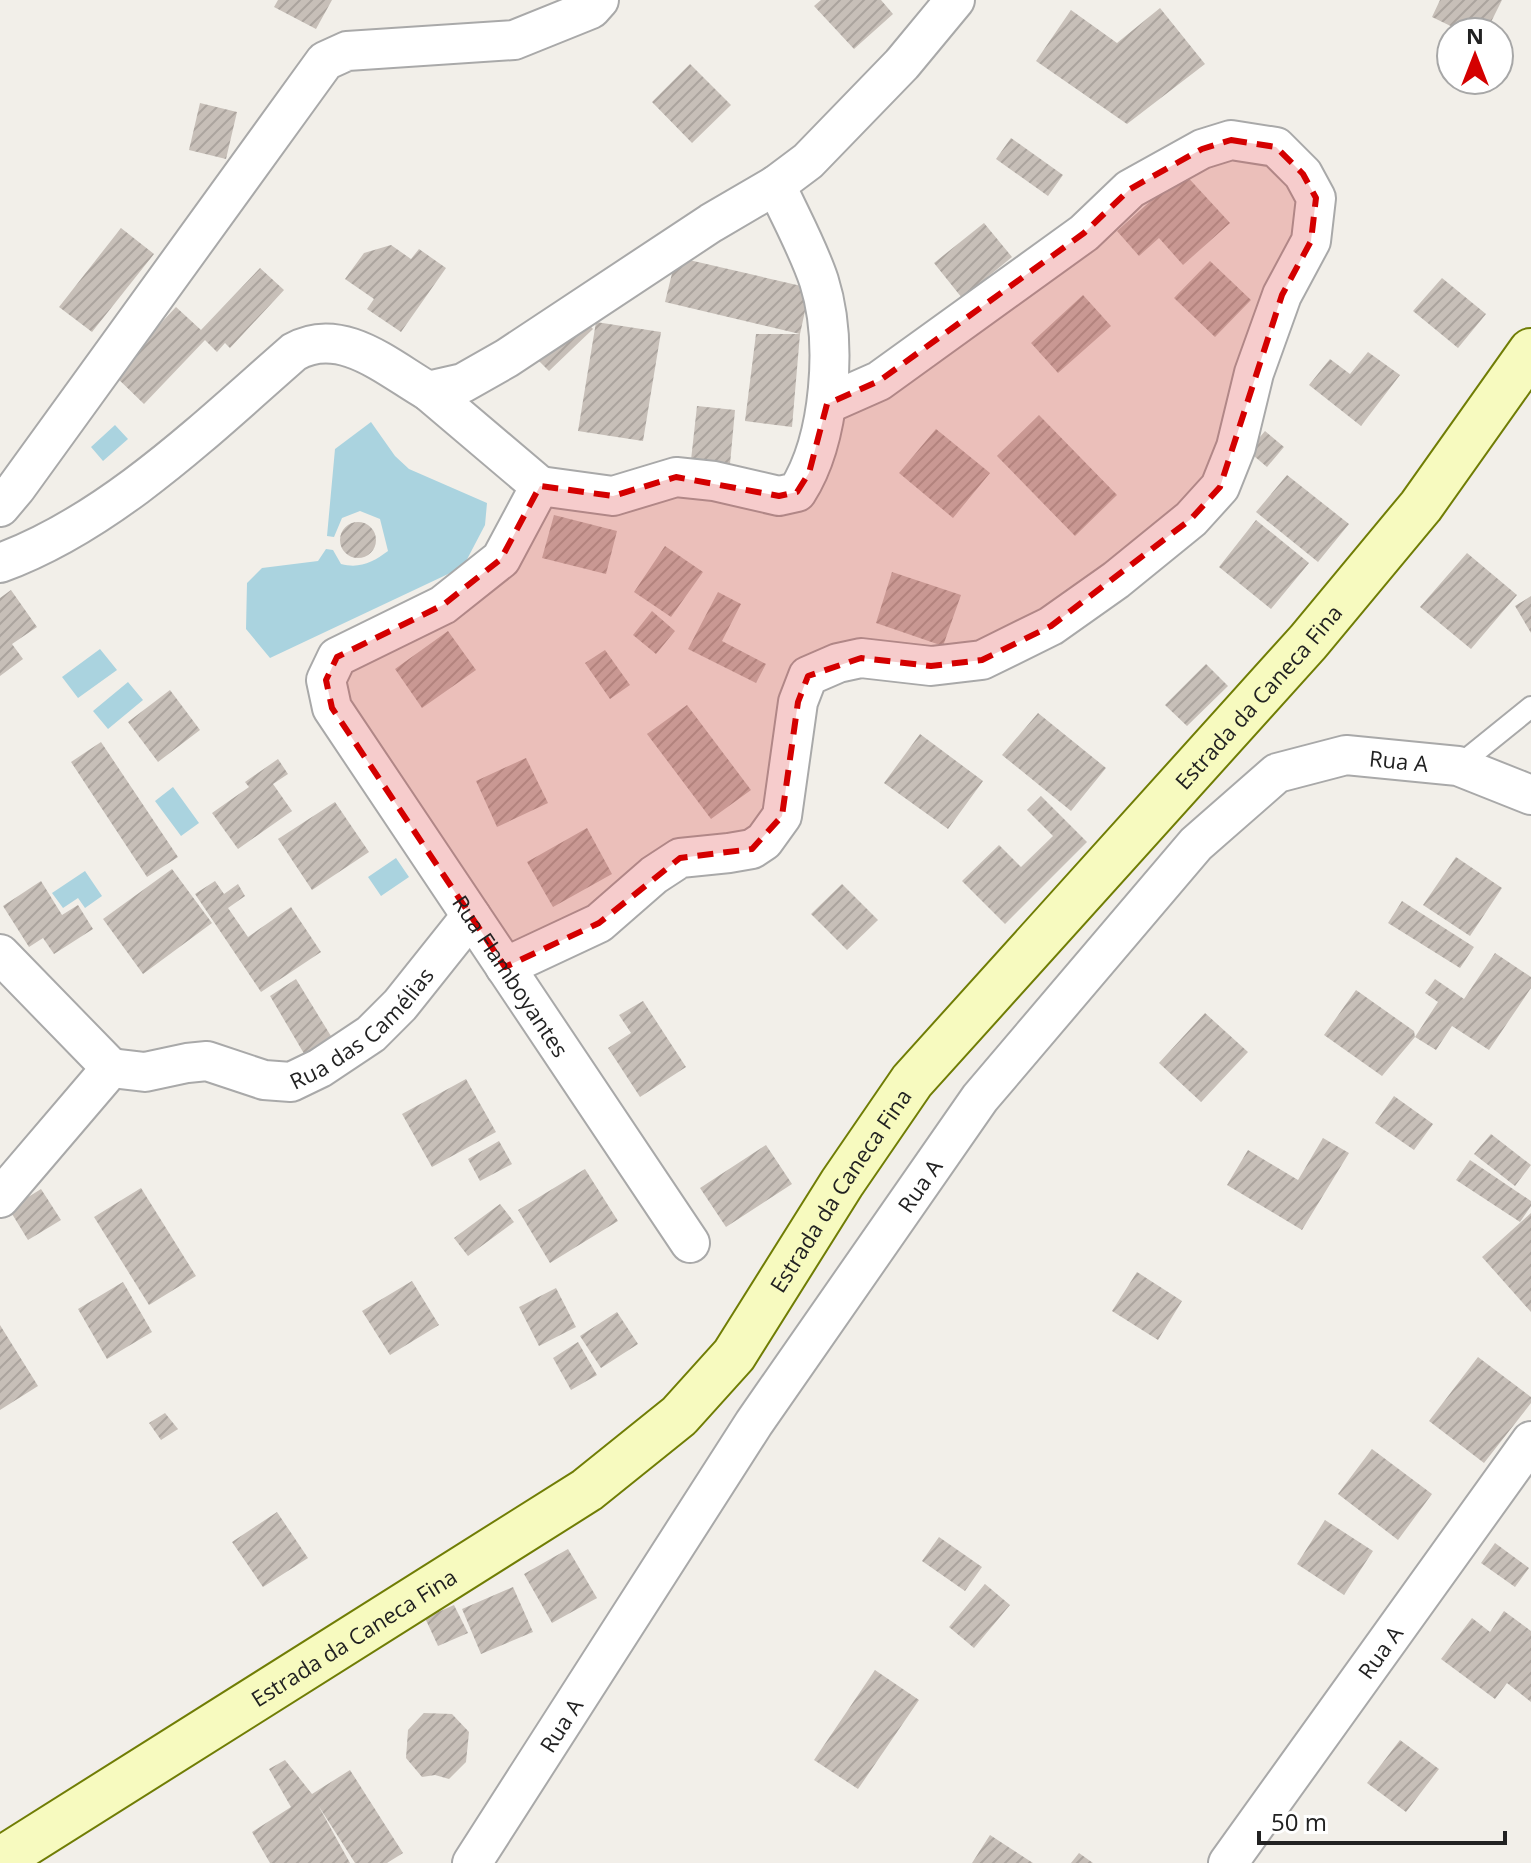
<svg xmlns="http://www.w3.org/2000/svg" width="1531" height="1863" font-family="'Open Sans',sans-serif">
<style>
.water{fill:#aad3df}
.building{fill:url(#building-hatch)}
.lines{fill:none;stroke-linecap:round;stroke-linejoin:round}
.lane-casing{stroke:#a9a9a9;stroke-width:24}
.street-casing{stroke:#a9a9a9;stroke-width:42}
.secondary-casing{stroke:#707d05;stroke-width:48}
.lane{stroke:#fff;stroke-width:20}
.street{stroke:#fff;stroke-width:38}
.secondary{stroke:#f7fabf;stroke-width:44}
.marked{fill:#d40000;fill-opacity:0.2;stroke:#d40000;stroke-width:6;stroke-dasharray:16 10;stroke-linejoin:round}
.labels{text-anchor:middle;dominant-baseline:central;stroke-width:6;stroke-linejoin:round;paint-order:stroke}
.street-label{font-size:22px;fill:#222;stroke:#fff}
</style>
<defs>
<pattern id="building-hatch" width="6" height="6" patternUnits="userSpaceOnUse" patternTransform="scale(2)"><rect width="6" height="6" fill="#c7bfb8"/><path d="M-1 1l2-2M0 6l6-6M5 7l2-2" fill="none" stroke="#aba49e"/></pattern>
</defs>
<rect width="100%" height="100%" fill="#f2efe9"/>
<path class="water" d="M371,422L395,456L409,469L487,503L485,525L463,567L270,658L246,629L247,583L262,568L318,561L326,549L333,550L341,564C360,569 373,562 388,551L380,519L360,511L342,518L334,537L327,536L335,449Z
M115,425L128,439L103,461L91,447Z
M100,649L117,670L78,698L62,677Z
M128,682L143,700L108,729L93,711Z
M173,787L199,823L181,836L155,801Z
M396,858L409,877L381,896L368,877Z
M85,871L102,896L85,908L78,898L63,908L52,893Z"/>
<path class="building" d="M278,0H332L316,29L274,7Z
M821,0H881L893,14L854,49L814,6Z
M1440,0H1502L1486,32H1463L1432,17Z
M1160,8L1205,64L1127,124L1036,61L1071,10L1117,43Z
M690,64L731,105L692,143L652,102Z
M200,103L237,112L226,159L189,150Z
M1011,138L1063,175L1048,196L996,159Z
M1183,172L1230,223L1183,265L1159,238L1139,256L1117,231Z
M984,223L1012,257L962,298L934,263Z
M121,228L154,254L92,332L59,307Z
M391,245L411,259L419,249L446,268L401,332L367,309L374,299L345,279L364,253Z
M676,257L810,288L800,334L665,302Z
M1210,261L1251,300L1215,337L1174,298Z
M260,268L284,290L230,348L225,343L217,352L205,340L144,404L113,374L176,307L201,330Z
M1442,278L1486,314L1458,348L1413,311Z
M1083,295L1111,326L1058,373L1031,343Z
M581,316L593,329L549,371L536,358Z
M596,322L661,332L643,441L578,431Z
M756,334H800L792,427L745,421Z
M1368,352L1400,375L1361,426L1309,385L1330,359L1350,374Z
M697,406L735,410L730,464L691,460Z
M1039,415L1117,495L1075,536L997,456Z
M936,429L990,473L953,518L899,473Z
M1265,431L1284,447L1267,467L1248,451Z
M1287,475L1349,524L1318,562L1256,512Z
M554,515L617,531L606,574L542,558Z
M1256,520L1309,563L1271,609L1219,567Z
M340 540a18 18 0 1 1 36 0a18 18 0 1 1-36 0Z
M665,546L703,572L671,617L634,592Z
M1467,553L1517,595L1471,649L1420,607Z
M892,572L961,595L943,646L876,623Z
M11,590L37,627L12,644L23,659L0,676V598Z
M718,592L741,604L722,641L766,664L756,683L688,649Z
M1531,596V633L1515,606Z
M652,611L675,631L656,654L633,635Z
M448,631L476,670L422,708L395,669Z
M605,650L630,685L610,699L585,663Z
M1206,664L1228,686L1187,726L1165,705Z
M170,690L200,730L158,762L128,722Z
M687,705L751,790L711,819L647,734Z
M1038,713L1106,768L1071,811L1002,755Z
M920,734L983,781L948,829L884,783Z
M101,742L178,857L147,877L71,762Z
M526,758L548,803L497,827L476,781Z
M278,759L288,774L273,784L292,811L238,849L212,813L249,787L245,782Z
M1041,796L1087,842L1005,924L962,881L999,845L1021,867L1053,836L1027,810Z
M335,802L369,852L312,890L278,839Z
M587,828L612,874L553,907L527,862Z
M1456,857L1502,888L1470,936L1423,905Z
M172,869L212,923L143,974L103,919Z
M41,881L62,915L78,905L93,929L54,954L43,938L29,947L3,906Z
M215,881L224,894L238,884L245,896L228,908L248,937L291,907L321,952L261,992L195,894Z
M842,884L878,920L847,950L811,914Z
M1402,901L1474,947L1460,968L1388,923Z
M1495,953L1531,977V988L1489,1050L1452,1026L1436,1050L1415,1037L1382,1076L1324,1035L1356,990L1414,1031L1415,1037L1438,1002L1425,993L1435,979L1464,999Z
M296,979L334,1041L306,1057L270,996Z
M643,1001L686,1067L640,1097L608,1048L631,1033L619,1015Z
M1205,1013L1248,1052L1201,1102L1159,1063Z
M466,1079L496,1132L432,1167L402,1114Z
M1394,1096L1433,1124L1414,1150L1375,1123Z
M1491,1134L1531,1165L1515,1186L1474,1154Z
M1323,1138L1349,1153L1302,1230L1227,1185L1248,1150L1298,1180Z
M499,1141L512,1164L480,1181L468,1159Z
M766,1145L792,1184L726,1227L700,1188Z
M1470,1160L1531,1201V1206L1520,1222L1456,1180Z
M585,1169L618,1221L550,1263L518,1210Z
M141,1188L196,1276L149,1305L94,1217Z
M41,1189L61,1220L28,1240L9,1209Z
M500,1204L514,1222L468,1256L454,1238Z
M1531,1213V1312L1482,1257Z
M1137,1272L1182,1301L1158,1340L1112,1311Z
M412,1281L439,1325L390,1355L362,1311Z
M123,1282L152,1332L107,1359L78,1309Z
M556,1288L576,1327L539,1346L519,1307Z
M617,1312L638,1344L601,1368L580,1336Z
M0,1325L38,1386L0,1410Z
M578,1342L597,1375L571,1390L553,1358Z
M1478,1357L1531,1397V1403L1484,1463L1429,1421Z
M165,1413L178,1429L161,1440L149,1423Z
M1372,1449L1432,1494L1398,1540L1338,1494Z
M277,1512L308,1558L263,1587L232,1542Z
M1325,1520L1373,1551L1344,1595L1297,1564Z
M939,1537L982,1567L965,1591L922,1561Z
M1495,1543L1529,1568L1515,1587L1481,1563Z
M568,1549L597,1598L552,1623L524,1574Z
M985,1584L1010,1605L974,1648L949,1627Z
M513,1587L533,1632L481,1654L462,1609Z
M454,1605L468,1633L438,1646L425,1618Z
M1504,1611L1531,1631V1702L1507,1683L1495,1699L1441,1659L1472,1618L1490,1632Z
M875,1670L919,1700L858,1789L814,1760Z
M424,1713L452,1714L469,1732L466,1762L449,1779L435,1775L422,1777L406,1758L408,1730Z
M1400,1740L1439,1769L1406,1812L1367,1783Z
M285,1760L312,1794L350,1770L403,1853L387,1863H355L318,1805L350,1863H270L252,1832L291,1807L269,1769Z
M990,1835L1033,1863H972Z
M1079,1853L1093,1863H1071Z"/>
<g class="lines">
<g class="lane-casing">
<path id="lane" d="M1458,766L1531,707"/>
</g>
<g class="street-casing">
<g id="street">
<path id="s1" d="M428,391L540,486L501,559L443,605L337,657L326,680L332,708L690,1243"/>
<path d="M540,486L613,496L676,477L714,481L779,496L797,492C831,439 838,341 819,281C808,248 790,216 776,185"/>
<path d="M0,507L16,488L325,61L347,51L514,40L591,9L599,0"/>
<path d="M0,563C110,523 207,428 294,352C341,325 388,368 428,391L463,383L507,358L711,223L776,185L808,161L902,64L955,0"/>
<path d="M0,954L111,1068"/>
<path d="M505,967L599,923L654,875L680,858L729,853L752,849L764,841L782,816L798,702L808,676L838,663L861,658L931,666L982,660L1051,626L1116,580L1191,519L1220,487L1236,447L1254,373L1282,295L1311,241L1316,198L1303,174L1276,147L1231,140L1202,149L1130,189L1084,233L879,381L827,404"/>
<path id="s2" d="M111,1068L145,1072L187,1063L207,1061L264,1080L291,1082L320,1068L371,1034L400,1005L471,916"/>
<path d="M0,1198L111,1068"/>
<path id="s3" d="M472,1863L754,1423L980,1098L1196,844L1277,773L1346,755L1458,766L1531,795"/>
<path id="s4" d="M1228,1863L1531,1441"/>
</g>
</g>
<g class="secondary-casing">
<g id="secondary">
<path id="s5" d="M0,1860L587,1490L679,1416L734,1355L842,1183L912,1081L1308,642L1421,506L1531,351"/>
</g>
</g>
<use href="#lane" class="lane"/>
<use href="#street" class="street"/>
<use href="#secondary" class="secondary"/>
</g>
<path class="marked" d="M1231,140L1276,147L1303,174L1316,198L1311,241L1282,295L1220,487L1191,519L1051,626L982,660L931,666L861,658L808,676L798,702L782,816L752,849L680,858L599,923L505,967L332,708L326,680L337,657L443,605L501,559L540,486L613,496L676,477L779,496L797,492L809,473L827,404L879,381L1084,233L1130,189L1202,149Z"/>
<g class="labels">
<g class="street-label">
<text stroke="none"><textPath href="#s5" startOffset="1738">Estrada da Caneca Fina</textPath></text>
<text stroke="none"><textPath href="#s3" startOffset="1484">Rua A</textPath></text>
<text stroke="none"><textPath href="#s1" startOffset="798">Rua Flamboyantes</textPath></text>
<text stroke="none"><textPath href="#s2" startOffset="274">Rua das Camélias</textPath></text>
<text stroke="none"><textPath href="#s3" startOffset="812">Rua A</textPath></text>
<text stroke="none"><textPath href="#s5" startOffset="1090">Estrada da Caneca Fina</textPath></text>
<text stroke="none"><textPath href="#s5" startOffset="418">Estrada da Caneca Fina</textPath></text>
<text stroke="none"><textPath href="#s4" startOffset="260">Rua A</textPath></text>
<text stroke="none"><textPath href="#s3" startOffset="164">Rua A</textPath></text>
</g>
</g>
<g transform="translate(1475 56)"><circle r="38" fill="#ffffff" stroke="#a7a7a7" stroke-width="2"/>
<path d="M0-6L14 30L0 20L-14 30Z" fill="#d40000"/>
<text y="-12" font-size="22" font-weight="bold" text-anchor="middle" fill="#222222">N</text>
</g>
<path d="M1259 1831v12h246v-12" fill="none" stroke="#222222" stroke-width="4"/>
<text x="1271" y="1831" font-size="24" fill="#222222" stroke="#ffffff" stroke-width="6" paint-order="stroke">50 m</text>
</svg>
